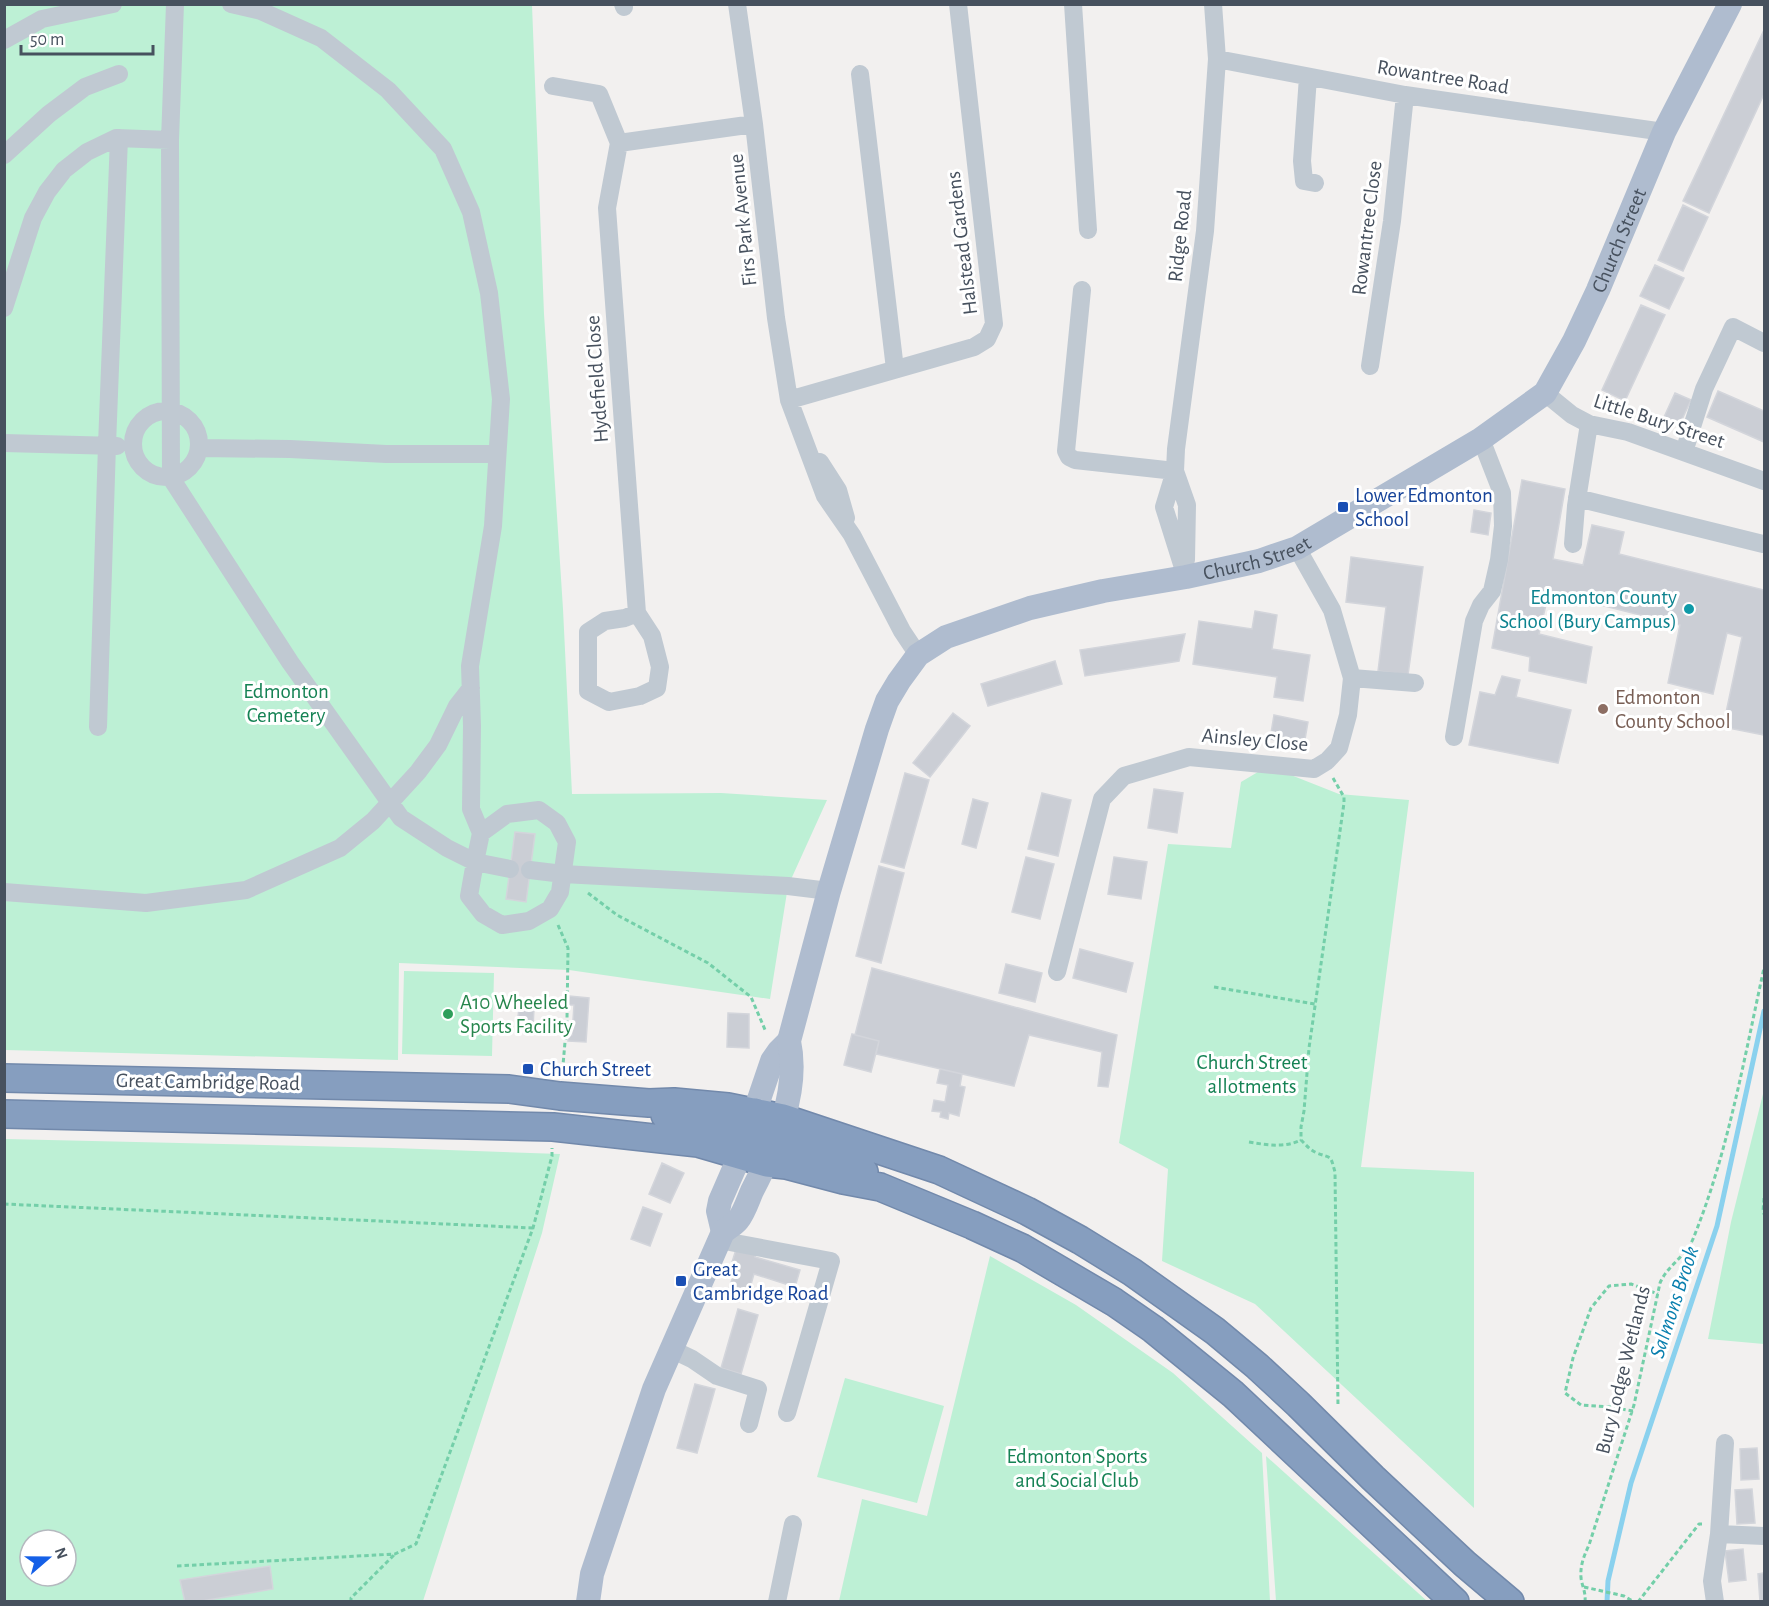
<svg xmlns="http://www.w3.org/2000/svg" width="1769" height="1606" font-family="'Alegreya Sans',sans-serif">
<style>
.green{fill:#bdf0d5;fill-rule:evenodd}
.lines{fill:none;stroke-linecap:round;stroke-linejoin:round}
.stream{stroke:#8ad1ee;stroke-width:5}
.building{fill:#cbced5;stroke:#d3d5db;stroke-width:1.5}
.highway-casing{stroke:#7289ab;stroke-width:30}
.path{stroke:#74cfa9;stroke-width:3;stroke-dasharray:4.5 3;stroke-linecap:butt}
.minor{stroke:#c0c9d2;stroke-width:18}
.major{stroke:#afbccf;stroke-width:24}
.highway{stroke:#869ebf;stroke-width:27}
.transit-dot{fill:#1a4fb4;stroke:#fff;stroke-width:2}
.culture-dot{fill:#0f9aa8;stroke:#fff;stroke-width:2}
.education-dot{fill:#8d6e63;stroke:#fff;stroke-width:2}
.leisure-dot{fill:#2e9e5b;stroke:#fff;stroke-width:2}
.labels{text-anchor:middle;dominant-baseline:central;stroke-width:6;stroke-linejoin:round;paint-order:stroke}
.street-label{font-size:21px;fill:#47515e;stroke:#fff}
.transit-label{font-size:21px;fill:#164399;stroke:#fff;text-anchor:start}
.culture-label{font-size:21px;fill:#0d838f;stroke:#fff;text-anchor:end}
.park-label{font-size:21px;fill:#158254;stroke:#fff}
.education-label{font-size:21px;fill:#785e54;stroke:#fff;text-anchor:start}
.leisure-label{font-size:21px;fill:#27864d;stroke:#fff;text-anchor:start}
.water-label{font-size:22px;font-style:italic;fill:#097fae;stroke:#fff}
</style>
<rect width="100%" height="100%" fill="#f2f0ef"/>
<path class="green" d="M5,5H532L544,314L563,609L572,794L721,793L827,800L788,886L770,999L569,970L399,963L398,1060L5,1050Z
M1268,766L1339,794L1409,800L1361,1167L1474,1172V1508L1255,1304L1162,1261L1168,1169L1119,1143L1168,844L1231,848L1241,782Z
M404,971L494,973L492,1056L402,1054Z
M1764,1090V1344L1708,1339L1731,1222Z
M5,1139L393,1148L560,1154L542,1233L423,1601L5,1602ZM30,1540H66V1576H30Z
M990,1256L1076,1305L1173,1373L1262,1453L1270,1601H839L862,1499L927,1516Z
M845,1378L944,1406L917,1503L817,1477Z
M1266,1456L1427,1601H1276Z"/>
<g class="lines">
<path class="stream" d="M1607,1602L1608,1581L1631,1483L1717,1226L1764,1011"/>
</g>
<path class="building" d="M1763,32L1764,33V94L1709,213L1683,201Z
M1683,205L1708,217L1683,271L1658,260Z
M1655,265L1684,278L1669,309L1640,296Z
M1641,305L1665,315L1625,401L1602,390Z
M1718,391L1764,411V442L1707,417Z
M1675,393L1691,400L1680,424L1664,417Z
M1522,480L1565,489L1553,559L1583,565L1592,525L1624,532L1619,554L1764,590V735L1723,727L1742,637L1727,633L1713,694L1668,683L1680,625L1549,592L1539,634L1592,647L1586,683L1529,671L1530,657L1492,648Z
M1474,510L1491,513L1488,535L1471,532Z
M1351,557L1423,567L1408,675L1378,671L1386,607L1346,602Z
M1255,611L1277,615L1272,649L1310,655L1303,701L1274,697L1277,677L1193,664L1199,621L1252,629Z
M1185,634L1179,661L1085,676L1080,650Z
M1055,661L1062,684L988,706L981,684Z
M1502,676L1520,680L1516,697L1571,710L1558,763L1469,745L1480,692L1495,695Z
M953,713L970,726L930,777L913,763Z
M1274,715L1308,722L1304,745L1270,739Z
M905,773L929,780L904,868L881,862Z
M1154,789L1183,793L1177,833L1148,828Z
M1042,793L1071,800L1058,856L1028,849Z
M973,799L988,803L976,848L962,844Z
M515,832L535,834L526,902L506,899Z
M1026,857L1054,864L1040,919L1012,912Z
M1114,857L1147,862L1141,899L1108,894Z
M879,866L904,873L881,963L856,956Z
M1080,949L1133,963L1126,992L1073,978Z
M1006,964L1042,973L1035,1002L999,993Z
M872,968L1117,1035L1108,1087L1098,1086L1102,1052L1029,1035L1014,1086L876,1054L879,1041L855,1035Z
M569,996L589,998L586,1042L568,1041V1035H572L574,1005H568Z
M519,1007L534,1008L533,1028L517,1027Z
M728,1013L749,1014V1048L727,1047Z
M852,1034L879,1041L871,1072L844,1065Z
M940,1069L962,1074L960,1086L965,1087L959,1116L949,1113L948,1119L940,1117L941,1112L932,1111L934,1100L945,1102L948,1085L937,1083Z
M662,1163L684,1173L670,1203L649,1194Z
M643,1207L662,1214L650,1246L631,1239Z
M738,1243L757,1249L755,1257L800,1270L795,1287L754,1274L747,1298L728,1292L733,1276L728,1275Z
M738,1309L758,1315L741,1374L721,1368Z
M695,1384L715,1389L697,1453L677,1448Z
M1757,1448L1759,1479L1741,1480L1740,1449Z
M1752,1489L1755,1523L1737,1524L1735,1490Z
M1743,1549L1746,1580L1729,1582L1725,1551Z
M270,1566L273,1589L196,1602H185L180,1580Z
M1764,1573V1602H1760L1758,1574Z"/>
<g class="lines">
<g class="highway-casing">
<path id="highway" d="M4,1078L509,1089L560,1096L649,1103L674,1102L728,1107L783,1118L939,1170L1027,1211L1080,1240L1132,1272L1215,1331L1257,1366L1298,1404L1373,1478L1465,1564L1510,1602
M755,1112L776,1138L786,1144L846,1161L864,1172
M4,1114L553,1127L698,1143L767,1163L786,1165L843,1180L880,1187L972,1225L1022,1248L1114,1302L1153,1329L1233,1394L1455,1602
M665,1115L671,1118C689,1121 732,1125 746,1136C755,1143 761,1154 767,1163"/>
</g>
<path class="path" d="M1333,778L1344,797V803L1309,1048L1304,1111L1301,1127V1140C1306,1145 1310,1150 1317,1153C1332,1159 1330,1154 1335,1172L1338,1406
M588,893L617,915L708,963L751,997L766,1032
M558,925L568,948L567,1019L563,1065
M1214,987L1315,1004
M1249,1142C1267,1145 1285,1148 1301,1140
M1764,1198L1763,1212L1764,1214
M4,1204L533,1228
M1633,1411L1611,1407L1581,1405L1565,1393L1573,1358L1591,1308L1609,1286L1631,1284L1658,1294
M177,1566L395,1554L416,1544L533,1228L552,1156V1148
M1584,1587L1624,1596L1634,1602
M351,1602V1598L394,1555
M1585,1602C1586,1592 1582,1586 1581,1578C1580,1565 1584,1556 1589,1545L1634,1405L1660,1283C1667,1266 1686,1256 1693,1239C1728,1153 1744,1059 1764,968
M1638,1602L1699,1524H1704"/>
<path class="minor" d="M175,4L170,140L171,478L290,662L401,818L447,848L475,862L469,896L483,914L502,925L529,921L550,909L560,892L567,842L557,823L539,810L507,814L481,833L475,862L510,869
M231,4L261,11L321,38L388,90L443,149L471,212L489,293L501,399L493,526L470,666L472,726L471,809L481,833
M623,4L624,7
M737,4L754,124L776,318L789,400L825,496L852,535L902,631L918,655
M1073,4L1088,230
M4,40L42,19L113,4
M1217,59L1405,95L1664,132
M860,74L895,369
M1308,77L1302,161L1304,181L1315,183
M553,86L599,94L619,143L607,208L637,613L652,636L660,667L657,688L640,696L609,702L588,691V632L605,621L625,618L637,613
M619,143L754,124
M4,155L49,114L85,87L119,74
M1082,290L1066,451L1069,457L1075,460L1175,471
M4,308L33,218L47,192L64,170L87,152L116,138L170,140
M1370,366L1392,221L1405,95
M1545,393L1572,415L1589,424L1628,432L1764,481
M789,400L974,347L987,339L994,324L958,4
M133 444a33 33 0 1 1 66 0a33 33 0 1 1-66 0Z
M4,443L117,446
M199,448L290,449L386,454H497
M1684,452L1704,389L1733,327L1764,343
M820,462L838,490L846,518
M1175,471L1187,505L1186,560
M1577,498L1763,544
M1573,544L1576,506L1589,424
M1186,577L1164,507L1175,471L1176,449L1205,231L1217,59L1213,4
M1352,678L1415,683
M98,727L107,445L119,138
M1454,737L1474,621L1481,605L1492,591L1499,560L1503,526L1502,493L1481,439
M530,870L563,874L788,886L829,891
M4,892L146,903L246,890L340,848L373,821L418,772L438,745L457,706L471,688
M1057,972L1102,799L1124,776L1189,757L1314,769L1327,761L1339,748L1348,715L1352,678L1332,610L1297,548
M719,1240L831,1261L787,1413
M671,1349L692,1359L717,1376L758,1389L749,1424
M1719,1534L1764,1536
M777,1602L793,1524
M1715,1602L1712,1581L1719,1534L1725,1443"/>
<g class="major">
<path d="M723,1232L718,1211L720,1201L740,1155L772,1061L779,1051L789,1041"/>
<path id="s1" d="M588,1602L592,1574L654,1389L723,1232C728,1228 734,1225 738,1220C744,1213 748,1200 752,1191C775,1147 800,1092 789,1041L829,891L877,729L887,701L899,681L918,655L946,637L1030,608L1103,591L1186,577L1259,561L1297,548L1481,439L1545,393L1574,341L1598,290L1664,132L1730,4"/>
</g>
<use href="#highway" class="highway"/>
</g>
<g class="transit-dot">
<rect x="1337" y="501" width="12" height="12" rx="3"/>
<rect x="522" y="1063" width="12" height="12" rx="3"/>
<rect x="675" y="1275" width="12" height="12" rx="3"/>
</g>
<circle class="culture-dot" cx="1689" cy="609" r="6"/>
<circle class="education-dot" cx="1603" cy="709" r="6"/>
<circle class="leisure-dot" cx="448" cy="1014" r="6"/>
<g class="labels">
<g class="street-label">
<text transform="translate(1443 77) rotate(9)">Rowantree Road</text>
<text transform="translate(743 220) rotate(-96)">Firs Park Avenue</text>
<text transform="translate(1367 228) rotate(-83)">Rowantree Close</text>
<text transform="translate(1180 236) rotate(-84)">Ridge Road</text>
<text stroke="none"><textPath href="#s1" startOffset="1872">Church Street</textPath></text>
<text transform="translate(962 243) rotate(-97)">Halstead Gardens</text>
<text transform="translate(597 379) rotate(-94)">Hydefield Close</text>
<text transform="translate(1659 421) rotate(18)">Little Bury Street</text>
<text stroke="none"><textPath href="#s1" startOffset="1368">Church Street</textPath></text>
<text transform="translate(1255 740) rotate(5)">Ainsley Close</text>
<text transform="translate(208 1082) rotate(1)">Great Cambridge Road</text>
<text transform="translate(1623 1370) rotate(-76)">Bury Lodge Wetlands</text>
</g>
<g class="transit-label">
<text x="1355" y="495">Lower Edmonton<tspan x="1355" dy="24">School</tspan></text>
<text x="540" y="1069">Church Street</text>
<text x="693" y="1269">Great<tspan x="693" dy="24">Cambridge Road</tspan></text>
</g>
<g class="culture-label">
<text x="1677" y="597">Edmonton County<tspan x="1677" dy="24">School (Bury Campus)</tspan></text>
</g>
<g class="park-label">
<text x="286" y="691">Edmonton<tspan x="286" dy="24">Cemetery</tspan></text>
<text x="1252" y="1062">Church Street<tspan x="1252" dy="24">allotments</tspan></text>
<text x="1077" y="1456">Edmonton Sports<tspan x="1077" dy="24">and Social Club</tspan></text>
</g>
<g class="education-label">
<text x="1615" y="697">Edmonton<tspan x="1615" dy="24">County School</tspan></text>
</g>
<g class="leisure-label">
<text x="460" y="1002">A10 Wheeled<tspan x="460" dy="24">Sports Facility</tspan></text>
</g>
<g class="water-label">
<text transform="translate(1674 1302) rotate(-72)">Salmons Brook</text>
</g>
</g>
<rect width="1769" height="1606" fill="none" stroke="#47515e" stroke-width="12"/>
<g transform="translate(48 1558) rotate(70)"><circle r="28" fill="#ffffff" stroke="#b5b9bf" stroke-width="1.5"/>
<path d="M0-4.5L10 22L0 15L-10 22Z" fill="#1560e7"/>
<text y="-9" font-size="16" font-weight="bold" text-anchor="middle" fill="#47515e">N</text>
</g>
<path d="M21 45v9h132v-9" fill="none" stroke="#47515e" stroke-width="3"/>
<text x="30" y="45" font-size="18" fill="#47515e" stroke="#ffffff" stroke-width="4.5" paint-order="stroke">50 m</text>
</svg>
